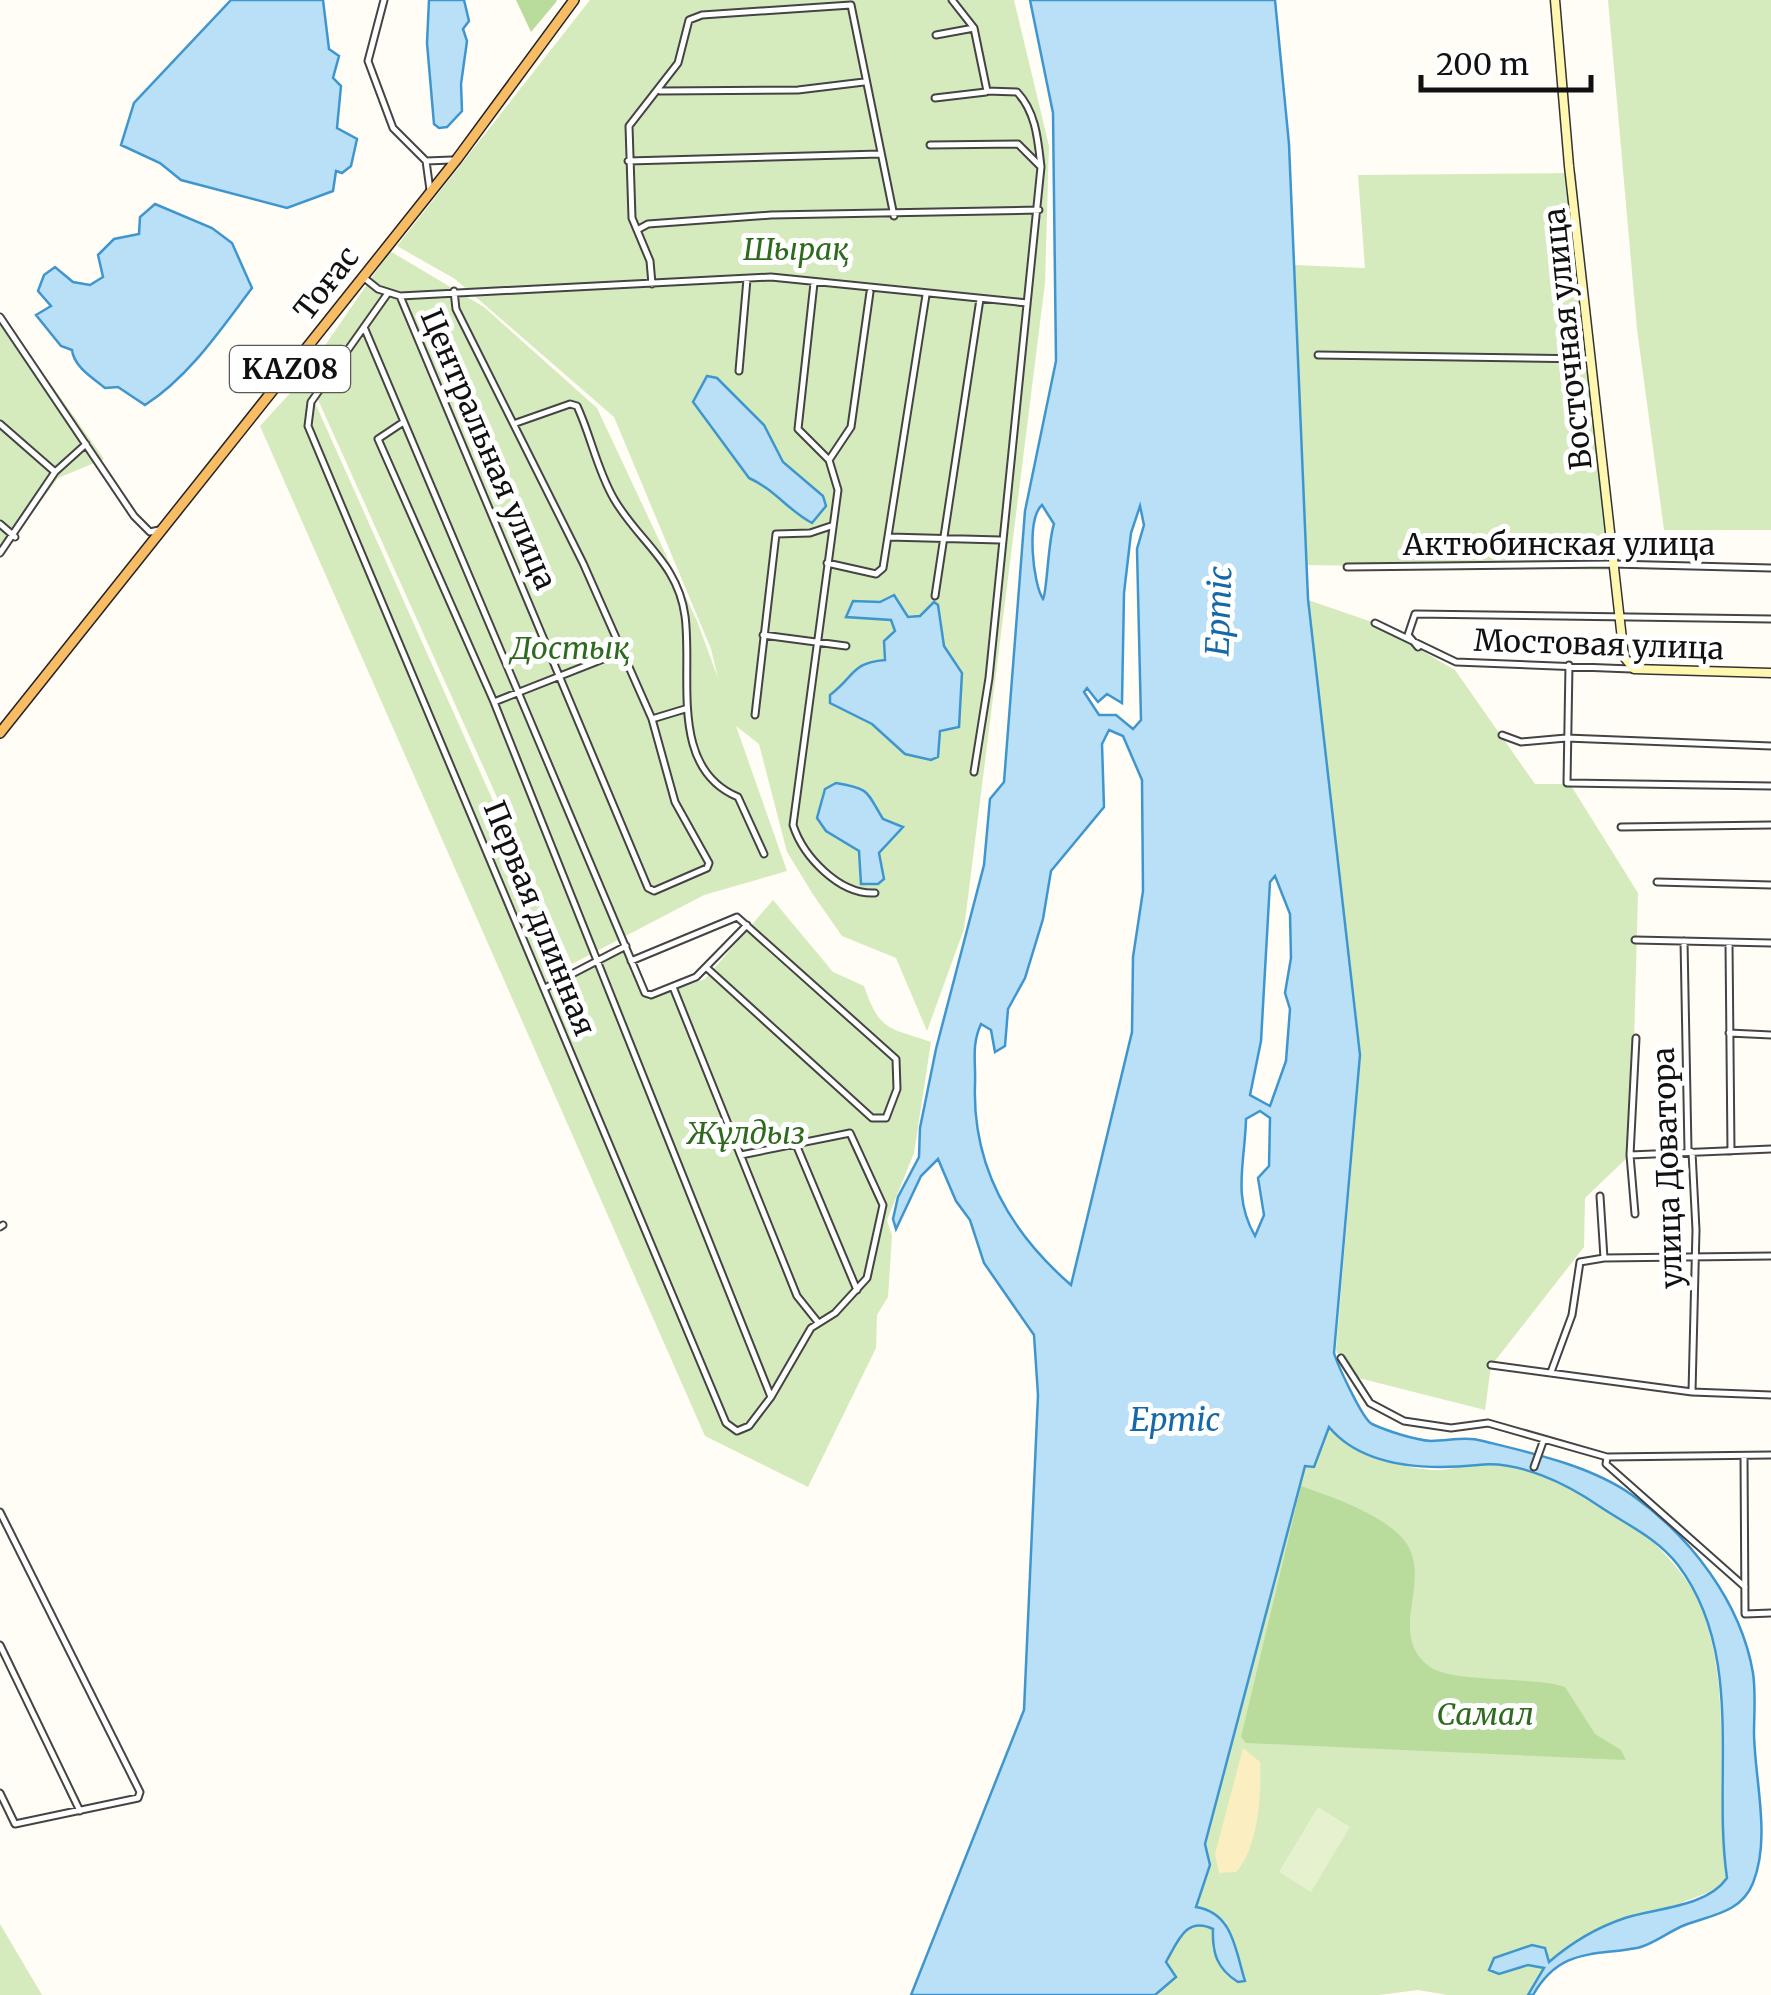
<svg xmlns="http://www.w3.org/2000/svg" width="1771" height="1995" font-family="Merriweather,serif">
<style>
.green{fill:#d5ebbd}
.forest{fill:#b9dc9c}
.sand{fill:#fbeec1}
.pitch{fill:#e6f2cf}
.water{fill:#b9e0f7;stroke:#3f96cf;stroke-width:2.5;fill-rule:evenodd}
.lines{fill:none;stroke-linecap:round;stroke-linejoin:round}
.minor-casing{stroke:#444;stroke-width:9}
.secondary-casing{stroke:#333;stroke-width:11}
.trunk-casing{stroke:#222;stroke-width:12}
.minor{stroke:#fff;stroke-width:5}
.secondary{stroke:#fff6b0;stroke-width:8}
.trunk{stroke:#f7bc64;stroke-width:9}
.labels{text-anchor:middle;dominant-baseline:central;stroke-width:10;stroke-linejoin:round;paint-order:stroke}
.shield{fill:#fff;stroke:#585858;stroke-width:2.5}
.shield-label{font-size:28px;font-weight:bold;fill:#111}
.park-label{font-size:30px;font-style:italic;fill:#2f6b1f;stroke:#fff}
.street-label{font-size:30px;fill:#111;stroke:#fff}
.water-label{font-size:32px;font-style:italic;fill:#1768a6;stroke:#fff}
</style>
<rect width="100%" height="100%" fill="#fffdf5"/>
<path class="green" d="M590,0H1014L1049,146L1045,283L964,929L927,1031L896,958L842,936L814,896L787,852L759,744L736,726L787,871L704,895L572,964L306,373L390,251L484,307L597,408L697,621L718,678L711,649L614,417L455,279L397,246Z
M1608,0H1771V530H1664L1637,329Z
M1576,173L1609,570L1307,565L1294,265L1365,268L1358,175Z
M0,312L104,459L58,478L0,556Z
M304,378L570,973L626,946L648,1000L705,979L773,900L833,972L864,986C880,1032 888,1027 931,1042L914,1153L887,1220L892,1236L888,1297L877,1315L876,1348L808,1487L705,1436L260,426Z
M1308,600L1372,622L1455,670L1535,784H1570L1638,893L1631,1154L1585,1198L1584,1247L1491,1366L1485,1410L1347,1375L1336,1350L1361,1055Z
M1329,1426C1351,1454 1398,1467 1432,1470C1450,1471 1468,1463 1486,1464C1563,1467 1676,1538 1703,1612C1734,1700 1713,1789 1727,1878L1720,1888L1568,1946L1549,1962L1545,1948L1499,1974L1528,1965L1545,1968L1528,1995H1447L1418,1990L1379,1995H1155C1165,1969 1175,1911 1213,1929L1212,1950L1227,1923L1196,1907L1210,1865L1205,1845L1305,1465L1314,1467Z
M0,1924L42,1995H0Z"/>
<path class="forest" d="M516,0H556L557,1L531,32Z
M1301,1486C1332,1497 1399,1519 1411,1552C1426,1590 1389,1637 1430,1667C1452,1683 1531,1676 1565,1687L1595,1734L1621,1750L1626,1760L1246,1743L1241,1737Z"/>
<path class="sand" d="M1243,1748L1260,1762C1262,1792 1258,1849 1236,1872L1219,1873L1215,1854Z"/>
<path class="pitch" d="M1318,1807L1350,1827L1311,1892L1279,1872Z"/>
<path class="water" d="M231,0H323L329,49L339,56L333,78L341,86L337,128L357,139L351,166L342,173L336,171L333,191L287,208L181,180L160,163L121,145L134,103Z
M429,0H464L469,21L463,29L467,41L461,84L462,111L447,127L439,128L434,124L427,43Z
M1030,0H1275L1289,144L1308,599L1360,1055L1334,1353C1338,1366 1363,1420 1372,1424C1387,1431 1415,1440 1431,1441C1449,1441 1465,1436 1483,1441C1532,1453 1591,1466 1632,1495C1690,1536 1741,1602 1753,1673C1756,1693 1754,1714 1754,1734C1755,1782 1771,1838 1753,1883C1741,1913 1711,1915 1685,1925C1669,1931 1653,1945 1637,1948C1593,1956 1560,1948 1533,1995H1528L1544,1968L1528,1965L1499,1974L1489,1970L1494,1958L1532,1945L1545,1948L1549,1962C1571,1943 1598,1927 1625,1918C1656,1908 1707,1907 1727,1878C1712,1776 1746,1655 1678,1565C1656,1537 1627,1525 1599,1506C1567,1484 1519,1460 1478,1465C1429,1470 1364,1469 1329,1427L1314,1467L1305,1466L1205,1844L1210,1865L1196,1907C1233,1913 1235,1949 1245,1981L1238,1982C1217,1969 1212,1953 1213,1929C1186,1916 1178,1941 1166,1962L1176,1977L1155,1995H911L1024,1710L1038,1395L1034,1335L984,1263L970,1220L956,1201L938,1159L921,1176L896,1229L893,1219L898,1197L919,1157L920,1128L936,1049L984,865L990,799L1004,782L1025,511L1056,361L1053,113ZM1042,505L1054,524C1048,541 1047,593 1043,599C1033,584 1026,520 1042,505ZM1140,506L1144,525L1137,549L1141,720L1133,729L1116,715H1099L1084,692L1087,688L1098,702L1107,694L1122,703L1124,593L1131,533ZM1109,730L1123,736L1142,780L1143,891L1133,957L1132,1032L1071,1285C1010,1232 972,1166 975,1084C976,1062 971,1046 981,1024L991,1030L995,1052L1005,1046L1008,1009L1025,978L1043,919L1051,871L1104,807L1102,744ZM1275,876L1290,914L1291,958L1285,993L1290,1009L1286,1061L1270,1106L1250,1095L1261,1041L1270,882ZM1260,1111L1270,1118L1269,1166L1258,1178L1264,1215L1255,1236C1232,1196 1245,1163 1246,1119Z
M155,204L212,228L232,243L252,288C221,329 189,377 145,405L118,387L105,388C93,378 74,367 72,350L61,346L36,315L51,306L38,291L44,275L55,267L73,282L90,285L103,277L98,255L114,239L139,234L140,217Z
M707,376L717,378L764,425L783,462L823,496L826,506L812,523C789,511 774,489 749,478L693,402Z
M894,595L908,617L920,616L934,602L938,605L944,646L962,673L959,727L940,731L938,757L931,760L905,754L872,724L830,703V695C856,675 851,663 885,660L884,641L895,631L891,620L846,617L853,601L880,602Z
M836,783C872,789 866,792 883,819L903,827L879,853L884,879L878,884H861L859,851L826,831L817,818L825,789Z"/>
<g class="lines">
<g class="minor-casing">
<path id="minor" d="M384,0L368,61L393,128L426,161L430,190
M952,0L974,28L987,91L1017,92C1036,112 1038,140 1041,167L989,678L974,772
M936,35L974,28
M660,91L798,90L864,82
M935,98L986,92
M930,145L1018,144L1041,167
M426,161L452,160
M628,161L880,154
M637,230L648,224L771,215L1039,210
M363,277L378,289L400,296L771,277L1027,303
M814,283L798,429L829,460L838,490L793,825C803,856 839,895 875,893
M652,284L650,261L632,218L629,126L678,63L689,20L702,15L851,5L894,216
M388,293L311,402L308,426L726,1423L737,1431L749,1426L771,1397L811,1328L835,1313L867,1278L883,1205L850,1133L741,1155
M400,296L648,888L654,891L707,868L709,863L675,802L652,719L583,563L456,309L454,291
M0,317L134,516L150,532L159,530
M364,327L645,993L651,995L696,977L747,925
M1318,355L1591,359
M739,371L747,279
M402,423L378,439L494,702L771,1397
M516,423L570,404L577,406C591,436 597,470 614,499C639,542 678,563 685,616C693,675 668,768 738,797L764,854
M0,424L55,472
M829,460L851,427L870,292
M0,524L15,537
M889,537L1000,540
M0,553L55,472L86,444
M827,563L876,574L883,568L926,295
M1347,567L1613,564L1771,568
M935,596L980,299
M1375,623L1456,662L1631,669
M763,635L846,646
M1418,647L1408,635L1415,614L1771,619
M1569,665L1567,783L1771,786
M494,702L621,652
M755,715L776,534L810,533L831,526
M652,719L685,709
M1502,735L1521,742L1566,738L1771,746
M1621,827L1771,825
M1657,882L1771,885
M1635,940L1771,943
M1684,941L1688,1150L1692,1152L1696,1230L1692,1392
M1729,943L1731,1151
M631,961L737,917L896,1059L897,1089L886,1118H872L708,969
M673,987L797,1296L817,1321
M545,988L626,946
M1729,1033L1771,1035
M795,1142L857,1290
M1630,1155L1771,1149
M1635,1214L1630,1155L1636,1038
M0,1227L3,1225
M1604,1258L1771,1256
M1341,1358L1370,1403L1404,1421L1451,1428L1488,1423L1607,1457L1771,1455
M1491,1365L1692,1392L1771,1395
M1551,1372L1572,1315L1580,1262L1604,1258L1600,1196
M1744,1456L1745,1614L1771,1613
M1607,1457L1606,1464L1745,1587
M1534,1467L1544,1439
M0,1512L140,1792L138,1798L15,1824L0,1793
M0,1645L80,1811"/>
</g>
<g class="secondary-casing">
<path id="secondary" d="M1555,0L1569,166L1624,657L1634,669L1771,673"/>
</g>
<g class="trunk-casing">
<path id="trunk" d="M0,733L457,159L574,0"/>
</g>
<use href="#minor" class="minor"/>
<use href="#secondary" class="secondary"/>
<use href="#trunk" class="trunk"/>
</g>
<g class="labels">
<rect class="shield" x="230" y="346" width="120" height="46" rx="8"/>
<g class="shield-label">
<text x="290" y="369">KAZ08</text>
</g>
<g class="park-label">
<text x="796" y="249">Шырақ</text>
<text x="570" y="648">Достық</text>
<text x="746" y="1133">Жұлдыз</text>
<text x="1485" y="1714">Самал</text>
</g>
<g class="street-label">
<text transform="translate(326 283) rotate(-52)">Тоғас</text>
<text transform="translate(1567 339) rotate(-96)">Восточная улица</text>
<text transform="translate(489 449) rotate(67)">Центральная улица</text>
<text x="1559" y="544">Актюбинская улица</text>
<text transform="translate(1599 644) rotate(2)">Мостовая улица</text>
<text transform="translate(540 918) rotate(68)">Первая длинная</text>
<text transform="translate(1667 1168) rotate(-92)">улица Доватора</text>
</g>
<g class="water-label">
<text transform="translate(1219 611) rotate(-88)">Ертіс</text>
<text x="1175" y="1420">Ертіс</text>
</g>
</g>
<path d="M1421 75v15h170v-15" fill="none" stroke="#111111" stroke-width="5"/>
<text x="1436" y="75" font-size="30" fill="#111111" stroke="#ffffff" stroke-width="8" paint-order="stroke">200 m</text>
</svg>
